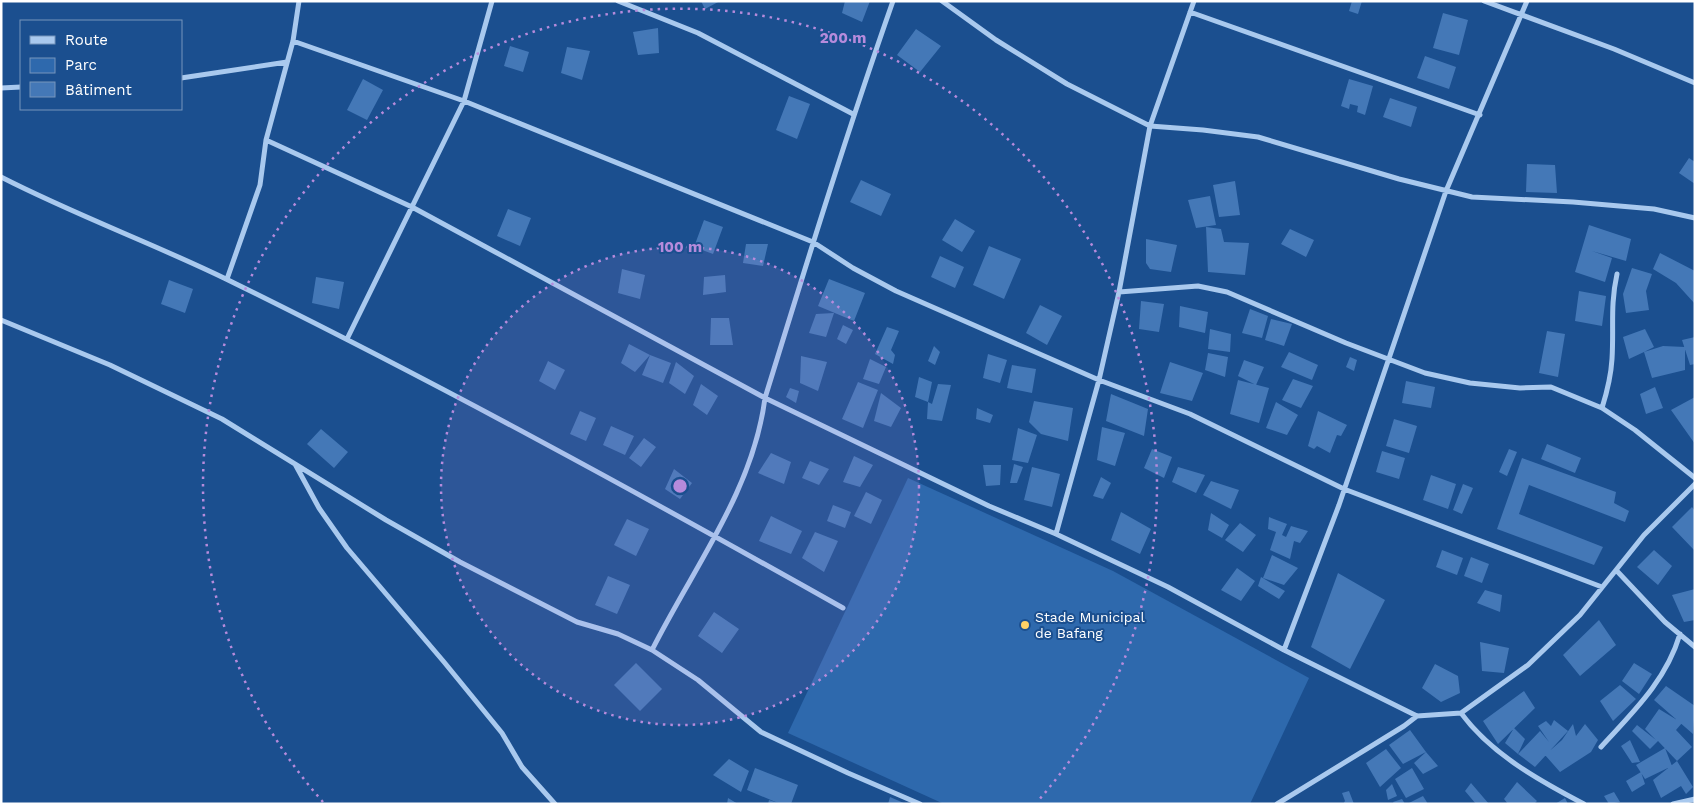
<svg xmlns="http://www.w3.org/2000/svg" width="1696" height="805" font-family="'Work Sans',sans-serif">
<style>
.green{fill:#2e69ad}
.building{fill:#4478b7}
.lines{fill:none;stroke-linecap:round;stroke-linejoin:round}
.minor{stroke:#a9c9ee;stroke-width:5}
.ring{fill:none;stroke:#b68bdc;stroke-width:2.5;stroke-dasharray:2.5 5}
.poi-dot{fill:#ffd166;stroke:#1b4f8f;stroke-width:2}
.labels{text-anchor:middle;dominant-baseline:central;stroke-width:4;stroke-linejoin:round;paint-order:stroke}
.poi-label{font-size:14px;fill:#fff;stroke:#1b4f8f;text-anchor:start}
.centre{fill:#b68bdc;stroke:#1b4f8f;stroke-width:2.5}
.ring-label{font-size:15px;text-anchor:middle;font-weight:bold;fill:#b68bdc;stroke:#1b4f8f;stroke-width:4;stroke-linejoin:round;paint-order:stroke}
</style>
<rect width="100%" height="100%" fill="#1b4f8f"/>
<path class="green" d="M908,478L1113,571L1309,678L1250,804H944L788,733Z"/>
<path class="building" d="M701,1H720L705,9Z
M845,1H870L862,22L842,13Z
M1352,1H1362L1358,14L1349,11Z
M1443,13L1468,20L1459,55L1433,48Z
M658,28L659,53L638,55L633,32Z
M916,29L941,46L920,72L897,55Z
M510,46L529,52L523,72L504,66Z
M567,47L590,51L582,80L561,73Z
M1425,56L1456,67L1449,89L1417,78Z
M363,79L383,90L367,120L347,110Z
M1349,79L1373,86L1365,115L1357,112L1358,106L1350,104L1349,109L1341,106Z
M789,96L810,104L797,139L776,130Z
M1390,98L1417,107L1411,127L1383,117Z
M1689,158L1695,162V184L1679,173Z
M1527,164L1555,165L1557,193L1526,192Z
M861,180L891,194L881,216L850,202Z
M1235,181L1240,215L1219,217L1213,185Z
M1210,196L1216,225L1196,228L1188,200Z
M508,209L531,218L520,246L497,236Z
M955,219L975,231L962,252L942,240Z
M704,220L723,227L713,254L694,247Z
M1589,225L1631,239L1626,261L1592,251L1612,258L1605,282L1575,272Z
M1206,227L1221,229L1224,242L1249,243L1245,275L1208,272Z
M1290,229L1314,240L1306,257L1281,244Z
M1146,239L1177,245L1171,272L1150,269L1146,263Z
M746,244H768L763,266L743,263Z
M989,246L1021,259L1004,299L973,285Z
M1660,253L1695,271V304L1676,283L1653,269Z
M940,256L964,267L955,288L931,277Z
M1632,268L1652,274L1646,291L1649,310L1626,313L1623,294Z
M622,269L645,275L640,299L618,293Z
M725,275L726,292L703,295L704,277Z
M316,277L344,282L339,309L312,303Z
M829,279L865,293L854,321L818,306Z
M169,280L193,289L185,313L161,304Z
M1579,291L1606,296L1602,326L1575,321Z
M1141,301L1164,304L1159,332L1139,329Z
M1040,305L1062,316L1047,345L1026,333Z
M1180,306L1208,312L1205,333L1179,327Z
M1250,309L1268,316L1262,338L1242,333Z
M834,313L826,337L809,333L816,314Z
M711,318H729L733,345H710Z
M1271,319L1292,324L1284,346L1265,340Z
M843,325L853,330L846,344L837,339Z
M887,327L899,331L891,350L895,355L893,364L875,354Z
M1210,329L1231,334L1230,352L1208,349Z
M1645,329L1654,347L1644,352L1663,346L1685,347V370L1652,378L1644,352L1629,359L1623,337Z
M1547,331L1565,334L1558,377L1539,373Z
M1695,337V364L1690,365L1682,340Z
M629,344L650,355L635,372L621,363Z
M934,346L940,352L935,365L928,361Z
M1289,352L1318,365L1312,380L1281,367Z
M1208,353L1228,357L1225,377L1205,370Z
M988,354L1007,360L1000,383L983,378Z
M650,355L671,363L663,383L642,375Z
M801,356L827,362L818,391L800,383Z
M1350,357L1357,360L1354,371L1346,367Z
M870,359L886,367L879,384L863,379Z
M1244,360L1264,367L1256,385L1238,376Z
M548,361L565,370L555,390L539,381Z
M676,362L694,376L685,394L669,383Z
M1170,362L1203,373L1192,401L1160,393Z
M1012,365L1036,369L1032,393L1007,388Z
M919,377L932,382L928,402L915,397Z
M1293,379L1313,386L1301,408L1282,400Z
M1238,380L1269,388L1259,423L1230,414Z
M1406,381L1435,387L1431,408L1402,403Z
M858,382L878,390L863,428L842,419Z
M701,384L718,396L707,415L693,405Z
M938,384L951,385L942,421L927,419L928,402L932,404Z
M1655,387L1663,408L1646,414L1640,394Z
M790,388L799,391L796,403L786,397Z
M881,393L901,408L891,427L874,421Z
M1111,394L1148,409L1144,436L1106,421Z
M1695,397V444L1671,410Z
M1034,401L1073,408L1068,441L1041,434L1029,422Z
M1276,402L1298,415L1287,435L1266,428Z
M977,408L993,415L990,423L976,419Z
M580,411L596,418L586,441L570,434Z
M1318,411L1347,425L1341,436L1337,435L1330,453L1317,446L1314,449L1308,446Z
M1394,419L1417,426L1409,453L1386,446Z
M611,426L634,436L625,455L603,445Z
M1102,427L1125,433L1115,466L1097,460Z
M1018,428L1037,435L1028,463L1012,460Z
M321,429L348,452L334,468L307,444Z
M644,438L656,447L641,467L629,458Z
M1547,444L1581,458L1575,473L1541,459Z
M1152,449L1172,457L1164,478L1144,468Z
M1509,449L1517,452L1507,476L1499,472Z
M1382,451L1405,458L1399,479L1376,472Z
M771,453L791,462L784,484L758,473Z
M854,456L873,465L860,487L843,482Z
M1522,458L1616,492L1614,503L1629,511L1625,522L1529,485L1519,514L1603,547L1594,565L1497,529Z
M810,461L829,469L819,485L802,478Z
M1014,464L1023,467L1017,483H1010Z
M983,465H1001L1000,485L986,486Z
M1032,467L1060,474L1052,507L1024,500Z
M1178,467L1205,475L1196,493L1172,482Z
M674,469L692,483L680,499L665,489Z
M1431,475L1456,484L1448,509L1423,500Z
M1101,477L1111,483L1103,499L1093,496Z
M1211,481L1239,490L1231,509L1203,495Z
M1463,484L1473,488L1462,514L1453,510Z
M866,492L882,500L871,524L854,516Z
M833,505L851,512L845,528L827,521Z
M1692,507L1695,511V551L1672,527Z
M1121,512L1151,529L1140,554L1111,540Z
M1211,513L1229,525L1222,538L1208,530Z
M771,516L802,531L791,554L759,541Z
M1269,517L1287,524L1282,535L1286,537L1291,526L1308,531L1300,543L1294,541L1290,559L1270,550L1276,532L1268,529Z
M627,519L649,529L636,556L614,545Z
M1240,523L1256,535L1243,552L1225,540Z
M815,532L838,541L824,572L802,558Z
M1442,550L1463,558L1457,575L1436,567Z
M1654,550L1672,566L1658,585L1637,567Z
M1272,555L1298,568L1284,585L1263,578Z
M1471,557L1489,564L1482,583L1464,576Z
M1237,568L1255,581L1241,601L1221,590Z
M1338,573L1385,600L1350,669L1311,647Z
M608,576L630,585L617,614L595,605Z
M1261,577L1285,591L1279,599L1258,586Z
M1695,589V620L1684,622L1672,595Z
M1485,590L1502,595L1500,612L1477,603Z
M714,612L739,629L722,653L698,636Z
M1599,620L1616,645L1580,676L1563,655Z
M1480,642L1509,648L1504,673L1482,671Z
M636,663L662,689L640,711L614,685Z
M1634,663L1652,674L1639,694L1622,681Z
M1435,664L1458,676L1460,693L1441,702L1422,688Z
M1620,685L1636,699L1613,721L1600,701Z
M1666,686L1695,706L1693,734L1654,700Z
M1524,691L1535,708L1498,744L1483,721Z
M1659,709L1682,723L1676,730L1692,747L1677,761L1658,741L1650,749L1632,731L1637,725L1656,740L1645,729Z
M1554,720L1568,731L1535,767L1518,754L1540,731L1549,742L1538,726L1546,721L1551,726Z
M1573,724L1576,736L1585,724L1598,740L1591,752L1560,772L1545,755L1562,740Z
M1514,728L1525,739L1518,754L1505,743Z
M1410,730L1426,752L1403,764L1389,745Z
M1630,740L1640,762L1632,763L1621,746Z
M1665,748L1672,766L1645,779L1636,765Z
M1386,749L1401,768L1380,787L1366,763Z
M1426,752L1438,766L1423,774L1414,763Z
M729,759L749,771L741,792L713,775Z
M1677,761L1693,787L1686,794L1681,786L1661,798L1653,780Z
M755,768L798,785L791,804H768L769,800L778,803L747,790Z
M1412,768L1424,789L1406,798L1395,779Z
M1641,772L1645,784L1632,792L1626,781Z
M1517,782L1537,801L1534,804H1508L1504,799Z
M1471,783L1489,804H1476L1465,791Z
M1392,784L1397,796L1388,800L1386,790Z
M1349,791L1354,804H1343L1345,801L1342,793Z
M1614,792L1620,802L1609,804L1604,796Z
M1423,796L1428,804H1407Z
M890,797L906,804H888Z
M728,798L738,804H727Z
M1565,798L1568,804H1555Z
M1402,799L1405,804H1394L1393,802Z"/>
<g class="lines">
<path class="minor" d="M618,1L698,33L853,114
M942,1L996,40L1067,84L1150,126L1203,130L1258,137L1399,179L1472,197L1573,202L1654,209L1695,218
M1484,1L1614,49L1695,83
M1190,12L1480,115
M293,41L464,101L813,242L853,268L896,291L1099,380L1190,414L1344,489L1602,587
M181,78L287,62
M1,88L21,87
M266,140L412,207L765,398L989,506L1056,534L1168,587L1284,650L1417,716L1461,713L1528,665L1580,615L1644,535L1695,484
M1,177C75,215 152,243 226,279C436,382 640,494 843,608
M227,279L260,185L266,140L293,41L299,1
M1119,292L1198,286L1227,292L1346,343L1425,373L1470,383L1520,388L1551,387L1602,408L1635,430L1695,478
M1,320L110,365L222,419L386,520L460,562L577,622L618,634L652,650L698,680L761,732L848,773L920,804
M347,339L464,101L492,1
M1602,408C1607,392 1611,376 1612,359C1614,327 1610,306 1617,274
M295,464L319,508L347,548L444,662L502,733L522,767L555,804
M1056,534L1099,380L1119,292L1150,126L1194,1
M1616,570L1665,622L1695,647
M652,650C693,568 753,491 765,398C806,265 847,132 893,1
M1284,650L1339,505L1446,191L1527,1
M1461,713C1491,754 1540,781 1584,804
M1601,747C1633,712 1666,681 1680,634
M1277,804L1404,726L1417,716
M1673,804L1695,799"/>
</g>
<circle cx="680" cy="486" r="239" fill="#b68bdc" fill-opacity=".12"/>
<g class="ring">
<circle cx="680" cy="486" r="239"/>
<path d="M323 802A477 477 0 1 1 1037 802"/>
</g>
<circle class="poi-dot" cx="1025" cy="625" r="5"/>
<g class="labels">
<g class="poi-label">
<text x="1035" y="617">Stade Municipal<tspan x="1035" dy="16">de Bafang</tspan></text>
</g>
</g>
<circle cx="680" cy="486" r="8" class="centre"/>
<g class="ring-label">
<text x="843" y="43">200 m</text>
<text x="680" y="252">100 m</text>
</g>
<rect width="1696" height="805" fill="none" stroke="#ffffff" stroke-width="5"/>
<rect x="20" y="20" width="162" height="90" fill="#1b4f8f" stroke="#7695bc"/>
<rect x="30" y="36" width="25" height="8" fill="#a9c9ee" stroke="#7695bc"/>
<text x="65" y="45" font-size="15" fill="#ffffff">Route</text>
<rect x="30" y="58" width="25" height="15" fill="#2e69ad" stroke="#7695bc"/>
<text x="65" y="70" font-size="15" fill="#ffffff">Parc</text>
<rect x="30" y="82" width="25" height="15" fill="#4478b7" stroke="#7695bc"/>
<text x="65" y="95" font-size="15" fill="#ffffff">Bâtiment</text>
</svg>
